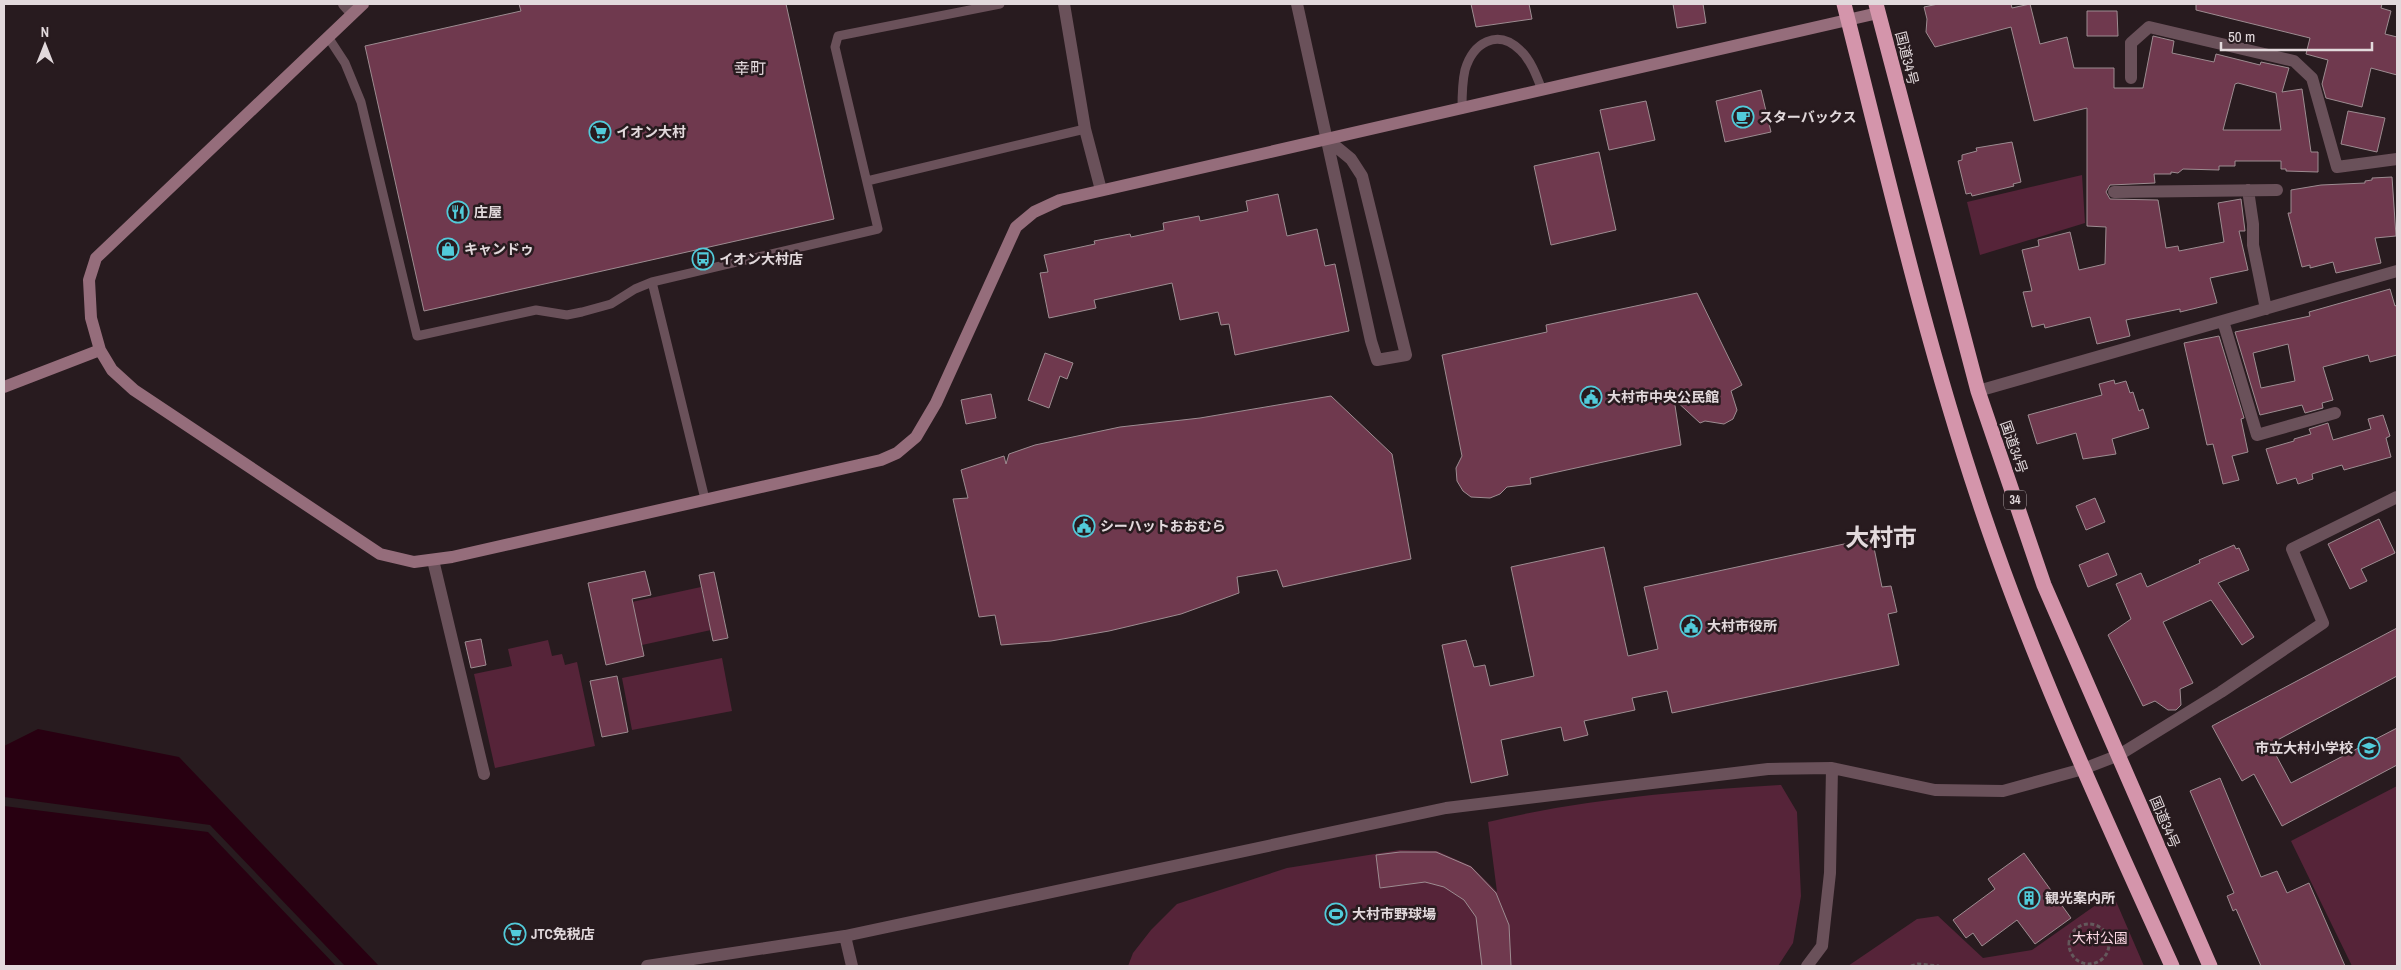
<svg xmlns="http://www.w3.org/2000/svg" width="2401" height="970" font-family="'Archivo Narrow','Noto Sans JP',sans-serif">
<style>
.green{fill:#562439}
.water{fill:#280011}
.pier{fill:#281b1f}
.building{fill:#6f394e;stroke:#9d8c91;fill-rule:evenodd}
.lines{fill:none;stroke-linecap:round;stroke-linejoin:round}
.path{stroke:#64595c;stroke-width:3;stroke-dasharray:4 2.5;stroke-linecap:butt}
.lane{stroke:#6a515a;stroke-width:9}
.street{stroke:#6a515a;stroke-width:12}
.secondary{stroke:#956d7b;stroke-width:12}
.highway{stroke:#d495ab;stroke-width:15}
.labels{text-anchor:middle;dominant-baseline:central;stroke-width:5;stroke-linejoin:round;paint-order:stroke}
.shield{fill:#281b1f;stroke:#aaa0a3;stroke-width:1}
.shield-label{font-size:12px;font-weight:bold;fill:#e2d9dc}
.street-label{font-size:14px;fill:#e2d9dc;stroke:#281b1f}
.poi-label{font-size:14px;font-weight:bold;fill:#e2d9dc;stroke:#281b1f;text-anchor:start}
.park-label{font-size:14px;fill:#fcd7e3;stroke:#281b1f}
.quarter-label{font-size:16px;fill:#e2d9dc;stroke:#281b1f}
.town-label{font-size:24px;font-weight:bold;fill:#e2d9dc;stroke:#281b1f}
</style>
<rect width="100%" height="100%" fill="#281b1f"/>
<path class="green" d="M2082,175L2085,223L1980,255L1967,202Z
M701,587L711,630L642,645L632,602Z
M548,640L552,656L562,654L565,665L577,662L595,746L495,768L474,674L512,666L508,649Z
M722,658L732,711L632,730L622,678Z
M1781,785L1797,812L1801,896L1793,943L1778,966H1128L1133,953L1151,930L1177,904L1287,868L1400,850L1437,851L1471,866L1497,892L1488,822C1584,799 1683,791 1781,785Z
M2397,786V966H2352L2291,841Z
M2115,899L2144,966H1848L1917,919L1938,916L1983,958L2032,950L2103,900Z"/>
<path class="water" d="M38,729L179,757L379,966H4V746Z"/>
<path class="pier" d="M4,797L210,825L345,966H336L208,832L4,806Z"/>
<path class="building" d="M519,4H786L834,219L424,311L365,46L521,11Z
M1471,4H1529L1532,19L1476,27Z
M1673,4H1703L1706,23L1677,28Z
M1938,4H2011L2012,8L2030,4L2040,44L2067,37L2074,68H2114V88H2143L2153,36L2174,41L2172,53L2214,62L2216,54L2260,65L2261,62L2289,68L2282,92L2302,89L2311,152H2318V172L2286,171V169H2281V161H2235V166H2219V170L2183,169L2178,173L2171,172V174H2154L2155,183L2110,185L2106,192L2110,199L2158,200L2166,248L2178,246L2179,251L2224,242L2218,203L2241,199L2245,231H2239L2248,270L2210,278L2217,303L2180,312V309L2126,320L2130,336L2097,344L2090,317L2045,328L2044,324L2032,327L2023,292L2032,291L2022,250L2039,246L2038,240L2070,232L2079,270L2105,264L2106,227L2087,226V108L2034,121L2011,27L1935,47L1926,32L1927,19L1924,7ZM2238,83L2276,93L2281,130H2223L2235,84Z
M2196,4H2382L2381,8L2391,11L2385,34L2397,37V75L2371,68L2362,107L2326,98L2322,84L2328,60L2306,54L2310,38L2196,10Z
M2087,11H2117L2118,36H2087Z
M1761,90L1771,132L1725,142L1716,101Z
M1646,101L1655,140L1609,150L1600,110Z
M2348,111L2385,118L2377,152L2341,144Z
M2012,142L2021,182L2013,184L2014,186L1972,196L1971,193L1966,194L1958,161L1962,160V155L1977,151L1976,148Z
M1599,152L1616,230L1551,245L1534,166Z
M2392,177L2396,236L2375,238L2381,263L2336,273L2333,262L2310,268V265L2302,267L2288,213H2291V190L2321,185L2365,183V181L2372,180V178Z
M1278,194L1287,236L1317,229L1325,266L1335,264L1349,331L1235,355L1229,324L1221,325L1218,312L1180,320L1172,283L1094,300L1096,308L1049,318L1040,273L1048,272L1044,255L1095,244L1094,241L1130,234L1131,237L1164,230L1163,223L1199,216L1200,221L1248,211L1246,201Z
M2390,289L2395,306L2397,305V355L2370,362L2368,355L2323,367L2333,400L2322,403L2323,408L2305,413L2302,405L2260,415L2235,332L2310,316L2309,312ZM2288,344L2295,381L2261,388L2253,353Z
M1697,293L1742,385L1731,391L1737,410L1733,419L1724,424L1705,421L1700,423L1674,399L1681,445L1530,478L1531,484L1507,487L1500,494L1490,498L1471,497L1463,491L1457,481L1456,468L1462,456L1442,355L1547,332L1546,325Z
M2219,336L2244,418L2241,419L2248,452L2232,456L2239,480L2223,484L2213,444L2207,445L2184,343Z
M1045,353L1073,363L1067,379L1060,376L1049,408L1028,400Z
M2114,380L2115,384L2126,381L2130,393L2133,392L2139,411L2143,409L2149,428L2112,439L2116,454L2083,459L2076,433L2037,444L2028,415L2102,395L2099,384Z
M991,394L996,418L966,424L961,400Z
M1331,396L1392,454L1411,559L1283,587L1277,570L1237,577L1239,593L1181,614L1109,631L1051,641L1001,645L995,615L979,617L953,499L968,498L961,470L1004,456L1006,464L1009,454L1035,445L1120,427L1200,418Z
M2383,415L2390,436L2386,438L2391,457L2344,470L2342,465L2312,474L2313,479L2298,484L2296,478L2277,484L2266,449L2294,441V439L2311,434L2309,429L2328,423L2333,440L2371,429L2368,419Z
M2095,498L2105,522L2086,530L2076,506Z
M2379,519L2395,553L2361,569L2367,581L2350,589L2328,544Z
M1872,538L1882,587L1891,586L1897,612L1888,614L1899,665L1672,713L1667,691L1632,698L1635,710L1584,721L1588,735L1564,741L1561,727L1501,740L1508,775L1471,783L1442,645L1466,640L1474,667L1485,665L1490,686L1534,676L1511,567L1604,547L1628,656L1658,649L1644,587Z
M2234,545L2236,549L2239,548L2249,570L2218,583L2254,637L2242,645L2211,600L2163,622L2193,683L2180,689L2181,705L2176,710H2168L2155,701L2143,706L2108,635L2131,619L2116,584L2141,573L2147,587L2200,563L2199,560Z
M2108,553L2117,575L2088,587L2079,565Z
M645,571L651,595L632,599L644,656L606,665L588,583Z
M714,572L728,638L713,641L699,575Z
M2397,628V676L2270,744L2291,783L2397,728V765L2282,826L2254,774L2242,781L2212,726Z
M481,639L486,665L471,668L465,642Z
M617,676L628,732L602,737L590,681Z
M2220,778L2261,877L2277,871L2287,893L2309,883L2345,966H2261L2236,909L2233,911L2227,896L2234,893L2190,791Z
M1400,852H1436L1471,867L1496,893L1509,925L1511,966H1482L1476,917L1464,900L1444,887L1425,882L1380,888L1376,855Z
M2024,853L2071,918L2035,944L2017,920L1982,946L1973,933L1966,938L1953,920L1995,889L1988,879Z"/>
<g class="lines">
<path class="path" d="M2069 944a20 20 0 1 1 40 0a20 20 0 1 1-40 0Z
M1911,966L1918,964L1939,966"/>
<path class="lane" d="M328,37L345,63L361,102L417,336L536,310L567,315L582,312L611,304L635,289L652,282L878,229L835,47L838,36L1000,4
M1462,109C1462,96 1462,83 1465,70C1473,43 1497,28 1520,50C1531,60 1537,77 1542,90
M867,181L1085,129
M652,282L705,499"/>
<path class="street" d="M344,4L352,13
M1064,4L1085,129L1101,190
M1297,4L1371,341L1377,360L1406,355L1362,176L1351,159L1328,140
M2131,78V43L2149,27L2294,61L2312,78L2337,167L2397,159
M2248,190L2253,224V245L2266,309
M2114,192L2277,190
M2223,321L2257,435L2335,413
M1978,391L2397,271
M433,560L484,774
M647,966L845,936
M852,966L845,936L1446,808L1768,769L1832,768L1935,790L2003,791L2083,769L2119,755L2221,692L2323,623L2292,549L2397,497
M1807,966L1822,946L1830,873L1832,768"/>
<path class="secondary" d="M363,4L96,258L89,280L91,318L100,350L112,370L134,390L380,554L414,562L452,557L881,460L897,453L916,437L936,403L1016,227L1034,212L1060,200L1878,13
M4,387L100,350"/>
<path class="highway" d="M1844,4C1886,169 1924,336 1978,498C2031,659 2102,812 2172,966
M1876,4L1978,391L2044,585L2210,966"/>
</g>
<defs>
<g id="cafe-ring" transform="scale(1.125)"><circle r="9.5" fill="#281b1f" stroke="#52cbda" stroke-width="1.5"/><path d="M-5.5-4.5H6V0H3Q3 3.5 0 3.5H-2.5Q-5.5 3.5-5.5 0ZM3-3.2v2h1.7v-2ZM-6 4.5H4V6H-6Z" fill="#52cbda"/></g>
<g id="supermarket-ring" transform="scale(1.125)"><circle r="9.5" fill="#281b1f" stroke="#52cbda" stroke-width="1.5"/><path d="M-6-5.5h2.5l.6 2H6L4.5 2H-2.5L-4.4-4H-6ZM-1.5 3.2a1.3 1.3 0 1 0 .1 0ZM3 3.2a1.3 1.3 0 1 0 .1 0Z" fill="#52cbda"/></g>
<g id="restaurant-ring" transform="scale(1.125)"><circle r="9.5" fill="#281b1f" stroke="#52cbda" stroke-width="1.5"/><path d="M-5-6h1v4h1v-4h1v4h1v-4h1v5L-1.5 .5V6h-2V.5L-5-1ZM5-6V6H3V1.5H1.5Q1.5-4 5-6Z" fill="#52cbda"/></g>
<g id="shop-ring" transform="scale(1.125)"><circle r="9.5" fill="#281b1f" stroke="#52cbda" stroke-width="1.5"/><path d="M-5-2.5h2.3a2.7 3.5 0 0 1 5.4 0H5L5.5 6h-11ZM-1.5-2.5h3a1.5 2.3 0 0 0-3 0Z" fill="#52cbda"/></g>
<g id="bus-ring" transform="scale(1.125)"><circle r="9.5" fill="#281b1f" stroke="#52cbda" stroke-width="1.5"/><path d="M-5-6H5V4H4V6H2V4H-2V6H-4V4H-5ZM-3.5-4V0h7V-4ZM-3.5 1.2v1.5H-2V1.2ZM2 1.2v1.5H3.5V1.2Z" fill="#52cbda"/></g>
<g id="civic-ring" transform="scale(1.125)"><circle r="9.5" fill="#281b1f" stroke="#52cbda" stroke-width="1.5"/><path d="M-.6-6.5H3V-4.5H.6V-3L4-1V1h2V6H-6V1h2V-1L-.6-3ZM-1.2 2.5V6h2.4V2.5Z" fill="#52cbda"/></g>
<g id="school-ring" transform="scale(1.125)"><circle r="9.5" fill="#281b1f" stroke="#52cbda" stroke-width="1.5"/><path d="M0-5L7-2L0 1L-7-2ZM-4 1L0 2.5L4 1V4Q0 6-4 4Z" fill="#52cbda"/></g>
<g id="building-ring" transform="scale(1.125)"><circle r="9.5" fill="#281b1f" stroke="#52cbda" stroke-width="1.5"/><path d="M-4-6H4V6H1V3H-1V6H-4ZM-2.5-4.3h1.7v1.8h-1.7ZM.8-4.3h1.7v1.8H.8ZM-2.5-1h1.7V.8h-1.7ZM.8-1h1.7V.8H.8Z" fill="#52cbda"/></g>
<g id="stadium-ring" transform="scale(1.125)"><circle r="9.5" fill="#281b1f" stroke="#52cbda" stroke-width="1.5"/><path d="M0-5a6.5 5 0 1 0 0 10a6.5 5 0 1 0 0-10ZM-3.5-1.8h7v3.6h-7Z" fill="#52cbda"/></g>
</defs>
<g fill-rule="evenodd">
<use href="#cafe-ring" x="1743" y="117"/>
<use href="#supermarket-ring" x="600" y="132"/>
<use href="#restaurant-ring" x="458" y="212"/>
<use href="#shop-ring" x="448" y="249"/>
<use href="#bus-ring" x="703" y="259"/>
<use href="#civic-ring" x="1591" y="397"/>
<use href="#civic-ring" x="1084" y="526"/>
<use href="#civic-ring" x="1691" y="626"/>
<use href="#school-ring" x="2369" y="748"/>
<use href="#building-ring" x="2029" y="898"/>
<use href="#stadium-ring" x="1336" y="914"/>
<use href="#supermarket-ring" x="515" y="934"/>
</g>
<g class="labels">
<rect class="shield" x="2004" y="490.5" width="22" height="19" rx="4"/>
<g class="shield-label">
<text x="2015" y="500">34</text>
</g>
<g class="street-label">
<text transform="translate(1907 58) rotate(76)">国道34号</text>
<text transform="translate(2014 447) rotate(71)">国道34号</text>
<text transform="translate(2165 822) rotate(67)">国道34号</text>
</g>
<g class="poi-label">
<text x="1759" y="117">スターバックス</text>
<text x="616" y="132">イオン大村</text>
<text x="474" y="212">庄屋</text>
<text x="464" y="249">キャンドゥ</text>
<text x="719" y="259">イオン大村店</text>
<text x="1607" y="397">大村市中央公民館</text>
<text x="1100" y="526">シーハットおおむら</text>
<text x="1707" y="626">大村市役所</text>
<text x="2353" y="748" text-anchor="end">市立大村小学校</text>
<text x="2045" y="898">観光案内所</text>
<text x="1352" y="914">大村市野球場</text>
<text x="531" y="934">JTC免税店</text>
</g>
<g class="park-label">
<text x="2100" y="938">大村公園</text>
</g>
<g class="quarter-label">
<text x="750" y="68">幸町</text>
</g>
<g class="town-label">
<text x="1881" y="537">大村市</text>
</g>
</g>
<rect width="2401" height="970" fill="none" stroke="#e2d9dc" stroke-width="10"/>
<g transform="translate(45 45)" stroke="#281b1f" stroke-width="4" paint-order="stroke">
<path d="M0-4L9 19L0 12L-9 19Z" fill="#e2d9dc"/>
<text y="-8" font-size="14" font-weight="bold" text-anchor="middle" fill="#e2d9dc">N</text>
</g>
<path d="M2221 42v8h151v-8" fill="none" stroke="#e2d9dc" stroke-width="2.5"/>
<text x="2228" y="42" font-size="15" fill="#e2d9dc" stroke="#281b1f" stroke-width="4" paint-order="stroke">50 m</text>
</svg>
